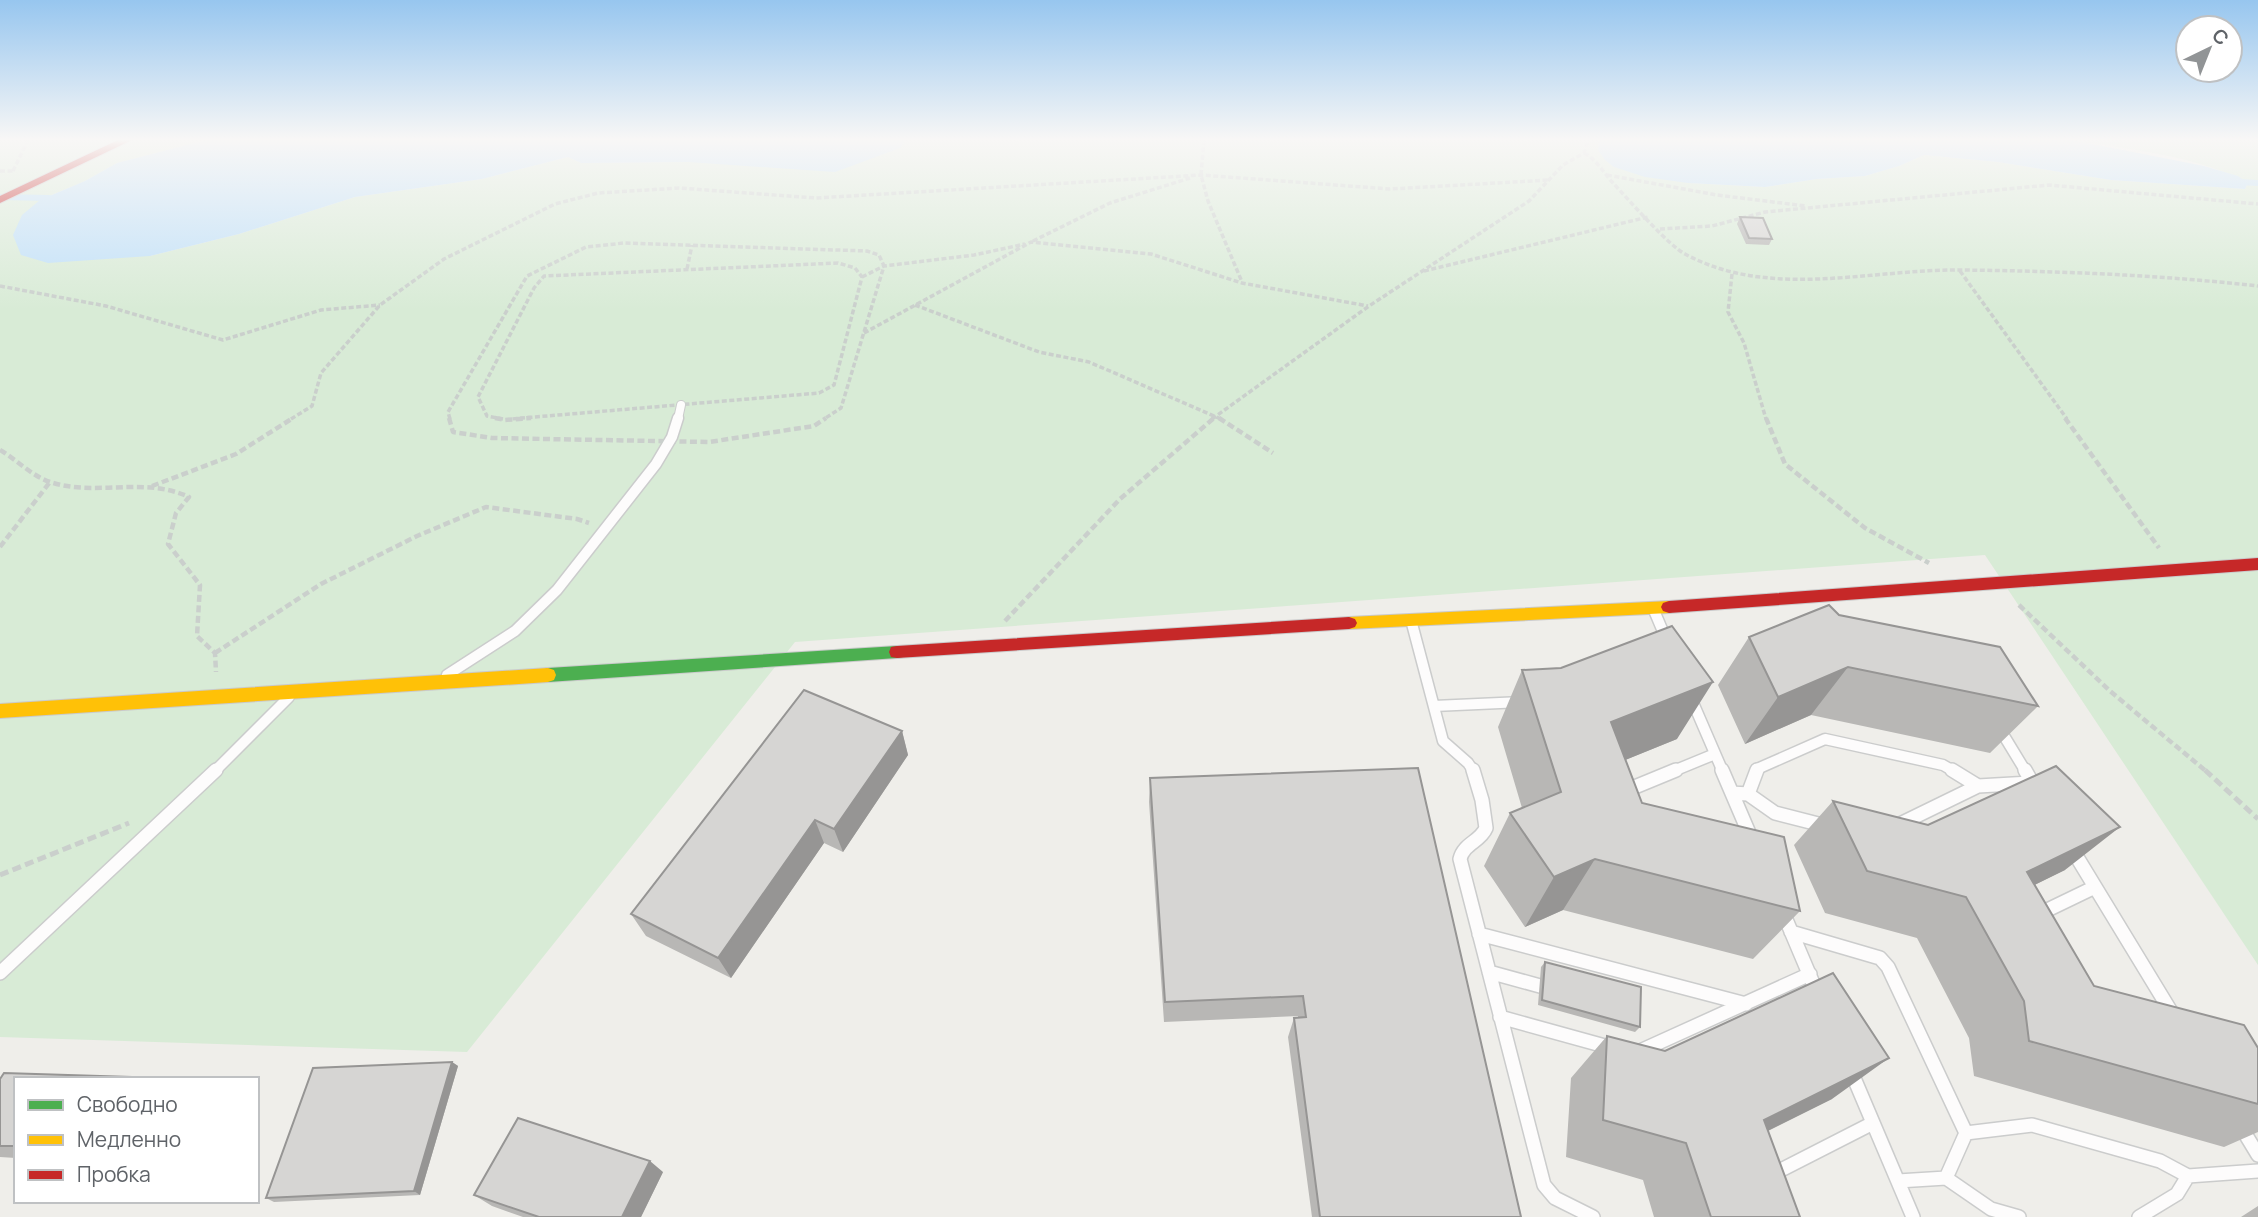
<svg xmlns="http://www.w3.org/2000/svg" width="2258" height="1217" font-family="Manrope,sans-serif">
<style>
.green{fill:#d8ebd6}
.water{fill:#bfe0f9}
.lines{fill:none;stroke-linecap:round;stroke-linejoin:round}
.stream{stroke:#bfe0f9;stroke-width:6}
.lane-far2-casing{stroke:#cbcccc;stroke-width:10}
.lane-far1-casing{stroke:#cbcccc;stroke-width:13}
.lane-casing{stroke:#cbcccc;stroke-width:16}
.fast-casing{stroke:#cacacb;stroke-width:2}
.slow-casing{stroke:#cacacb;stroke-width:2}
.jam-casing{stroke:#cacacb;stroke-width:2}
.path-far2{stroke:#cacfcc;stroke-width:3.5;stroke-dasharray:5 2.5;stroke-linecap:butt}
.path-far1{stroke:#cacfcc;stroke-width:4.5;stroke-dasharray:7 3.5;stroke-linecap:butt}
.path{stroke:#cacfcc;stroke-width:5;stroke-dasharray:9 4.5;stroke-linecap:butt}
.lane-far2{stroke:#fdfcfc;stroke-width:8}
.lane-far1{stroke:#fdfcfc;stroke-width:10}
.lane{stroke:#fdfcfc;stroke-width:13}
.fast{fill:#4caf50;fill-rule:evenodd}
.slow{fill:#ffc107;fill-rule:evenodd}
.jam{fill:#c62828;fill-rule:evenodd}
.wall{fill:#b8b7b5}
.shaded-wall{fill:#969594}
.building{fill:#d6d5d3;stroke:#969594;stroke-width:2}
</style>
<rect width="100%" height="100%" fill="#efeeea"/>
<path class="green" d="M0,140H206L117,163L85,181L40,200L150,256L239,234L355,197L482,179L568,157L581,163L688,162L900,148L906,140H1599L1598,150L1688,183L1765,187L1817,179L1865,176L1899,166L1924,155L1998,162L2111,180L2245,189L2248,183C2195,155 2131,150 2072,140H2258V965L1985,555L795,642L467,1052L0,1037Z"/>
<path class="water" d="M206,140H906L900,148L835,172L688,162L581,163L568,157L482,179L355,197L239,234L150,256L48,263L21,255L13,235L22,215L40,200L85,181L117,163Z
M1599,140H2072L2204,166L2238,176L2248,183L2245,189L2111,180L1998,162L1924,155L1899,166L1865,176L1817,179L1765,187L1688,183L1645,177L1614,167L1605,160L1598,150Z"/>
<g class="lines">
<path class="stream" d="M2240,182L2258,183
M0,197L49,198"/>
<g class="lane-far2-casing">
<path id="lane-far2" d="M678,419L681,405"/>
</g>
<g class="lane-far1-casing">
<path id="lane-far1" d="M1653,608L1667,641
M1411,620L1443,741L1468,763L1474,772
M447,675L515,631L557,590L656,464L672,437L678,418
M1691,698L1723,772
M1434,706L1522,702
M1998,726L2026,772
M214,772L289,697
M1671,772L1715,754
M1756,772L1757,769L1825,739L1943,765L1955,772"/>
</g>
<g class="lane-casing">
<path id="lane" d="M1473,770L1482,800L1486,828C1480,842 1464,843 1460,859L1544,1185L1555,1198L1593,1217
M1722,770L1752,840
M1952,770L1978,786
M2025,770L2037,791
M1625,791L1676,770
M1732,793L1748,794L1775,813L1826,826
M1748,794L1757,770
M1898,825L1978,786L2030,783
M2072,849L2173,1015
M1782,910L1818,995
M2039,914L2095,887
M1791,932L1880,958L1888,967L1966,1133L1946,1178L1898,1181
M1479,934L1746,1004
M1489,972L1540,986
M0,973L216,770
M1500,1017L1612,1048
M1638,1052L1810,974
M1851,1071L1913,1217
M2241,1127L2258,1155
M1966,1133L2032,1125L2160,1161L2188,1176
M1771,1175L1873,1123
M1946,1178L1991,1209L2019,1217
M2139,1217L2177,1194L2188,1176L2258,1171"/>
</g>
<g class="fast-casing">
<path id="fast" d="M897,646L903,647L905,652L903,657L897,658L548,682L542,680L540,675L542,670L548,668Z"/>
</g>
<g class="slow-casing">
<path id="slow" d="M1669,601L1675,603L1677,607L1675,611L1669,613L1349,629L1343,627L1341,623L1343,619L1349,617Z
M548,668L554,670L556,675L554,680L548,682L0,718V704Z"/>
</g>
<g class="jam-casing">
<path id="jam" d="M118,140H132L0,203V196Z
M2258,558V570L1669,613L1663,611L1661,607L1663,603L1669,601Z
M1349,617L1355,619L1357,623L1355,627L1349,629L897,658L891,657L889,652L891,647L897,646Z"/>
</g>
<path class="path-far2" d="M1204,140L1201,175L1208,201L1242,282
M1584,153C1597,160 1603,172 1613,183C1627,198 1669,246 1685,254C1770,300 1869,269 1961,270C2060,271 2160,275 2258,286
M0,171H13
M13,171L28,140
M1607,175L1717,195L1806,206
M1660,229L1712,226L1765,212L2049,185L2258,204
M1033,241L1110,203L1190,178
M687,269L692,245
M1424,271L1648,217
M1960,271L2067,419
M1732,274L1728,312L1744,343L1766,419
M862,277L884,266L974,255L1025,244
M0,286L106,306L223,340L321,310L380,305
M915,305L1039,352L1089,362L1221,419
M864,333L1031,242L1151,254L1242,283L1368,306
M291,419L312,406L321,373L380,305L444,259L555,204L598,193L679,188L816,198L1201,175L1390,189L1549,180
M450,419L448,412L527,276L586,247L624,243L867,251L879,255L884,266L841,408L824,419
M503,419L487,416L478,397L534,288L544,276L838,263L855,268L862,277L834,385L819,393L511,419
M1212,419L1369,306L1529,201L1563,165L1584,153L1588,140"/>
<path class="path-far1" d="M449,418L453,432L492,438L709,442L814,426L826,418
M495,418L505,420L531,418
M1219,418L1273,453
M1766,418L1785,464L1865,528L1929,563
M2065,418L2159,548
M0,450C17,460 32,476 50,482C96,497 144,476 189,497L176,513L168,544L200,585L197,636L215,653L216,672
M152,486L236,454L293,418
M0,547L50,482
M2019,605L2110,691L2207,772
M1005,621L1120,499L1214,418
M215,653L321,584L417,536L486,507L577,519L589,523"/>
<path class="path" d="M2205,770L2258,819
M0,875L129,823"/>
<use href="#lane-far2" class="lane-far2"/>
<use href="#lane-far1" class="lane-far1"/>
<use href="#lane" class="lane"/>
<use href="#fast" class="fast"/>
<use href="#slow" class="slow"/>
<use href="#jam" class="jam"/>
</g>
<path class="wall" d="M1740,217L1772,239L1769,245L1746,244L1737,224Z
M1839,615L2038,706L1990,753L1811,715L1745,744L1718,685L1749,637Z
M1522,670L1677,739L1625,760L1642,803L1800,911L1753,959L1563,910L1525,927L1484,866L1510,813L1522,808L1498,727Z
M902,731L908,755L843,852L824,843L731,978L646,936L631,914Z
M1150,778L1521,1217H1312L1288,1037L1294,1018H1298V1016L1164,1022L1149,802Z
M1833,801L2065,870L2034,885L2094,986L2258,1048V1132L2224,1147L1974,1076L1969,1038L1917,938L1825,913L1794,845Z
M1545,962L1640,1027L1635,1032L1538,1005L1541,967Z
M1607,1036L1832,1099L1768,1131L1800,1217H1654L1643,1180L1566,1157L1571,1078Z
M452,1062L458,1066L420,1195L274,1202L266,1198Z
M130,1077L134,1079H16V1158L0,1157V1079Z
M663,1172L641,1217H523L492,1206L474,1195Z
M2258,1206V1217H2241Z"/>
<path class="shaded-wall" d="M1848,667L1811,715L1745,744L1778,697Z
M1713,682L1677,739L1581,778L1611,722Z
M902,731L908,755L843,852L834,829Z
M815,820L824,843L731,978L718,958Z
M2120,827L2065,870L1975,914L2027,872Z
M1595,859L1563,910L1525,927L1554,877Z
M1889,1058L1832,1099L1715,1157L1764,1120Z
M452,1062L458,1066L420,1195L414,1191Z
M650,1161L663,1172L641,1217H622Z"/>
<path class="building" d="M1740,217L1763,218L1772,239L1749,238Z
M1829,605L1839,615L2000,647L2038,706L1848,667L1778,697L1749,637Z
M1672,626L1713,682L1611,722L1642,803L1784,837L1800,911L1595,859L1554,877L1510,813L1561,792L1522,670L1561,668Z
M804,690L902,731L834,829L815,820L718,958L631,914Z
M2056,766L2120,827L2027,872L2094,986L2244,1025L2258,1048V1104L2029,1041L2024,1001L1966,897L1867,871L1833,801L1928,825Z
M1418,768L1521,1217H1320L1294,1018L1306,1017L1303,996L1165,1002L1150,778Z
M1545,962L1641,987L1640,1027L1542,1000Z
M1833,973L1889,1058L1764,1120L1800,1217H1711L1686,1143L1603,1120L1607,1036L1665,1051Z
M452,1062L414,1191L266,1198L313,1068Z
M4,1073L130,1077L128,1079H16V1146H0V1079Z
M518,1118L650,1161L622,1217H539L474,1195Z"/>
<linearGradient id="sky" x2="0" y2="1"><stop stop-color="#97c6ef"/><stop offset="0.45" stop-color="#f8f7f6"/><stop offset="1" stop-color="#f8f7f6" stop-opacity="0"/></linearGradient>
<rect width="2258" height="310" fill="url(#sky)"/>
<rect x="14" y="1077" width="245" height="126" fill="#ffffff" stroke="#bfc1c3" stroke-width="2"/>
<rect x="28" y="1100" width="35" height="10" fill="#4caf50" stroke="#bfc1c3" stroke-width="2"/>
<text x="77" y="1112" font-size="21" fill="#5f6368">Свободно</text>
<rect x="28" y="1135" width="35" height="10" fill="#ffc107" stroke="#bfc1c3" stroke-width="2"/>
<text x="77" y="1147" font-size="21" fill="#5f6368">Медленно</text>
<rect x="28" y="1170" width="35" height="10" fill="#c62828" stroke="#bfc1c3" stroke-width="2"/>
<text x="77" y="1182" font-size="21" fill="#5f6368">Пробка</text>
<g transform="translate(2209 49) rotate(43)"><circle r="33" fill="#ffffff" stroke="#bfc1c3" stroke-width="2"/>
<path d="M0-5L12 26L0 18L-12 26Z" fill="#919496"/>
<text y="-10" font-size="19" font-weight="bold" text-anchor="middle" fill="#5f6368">С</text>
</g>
</svg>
